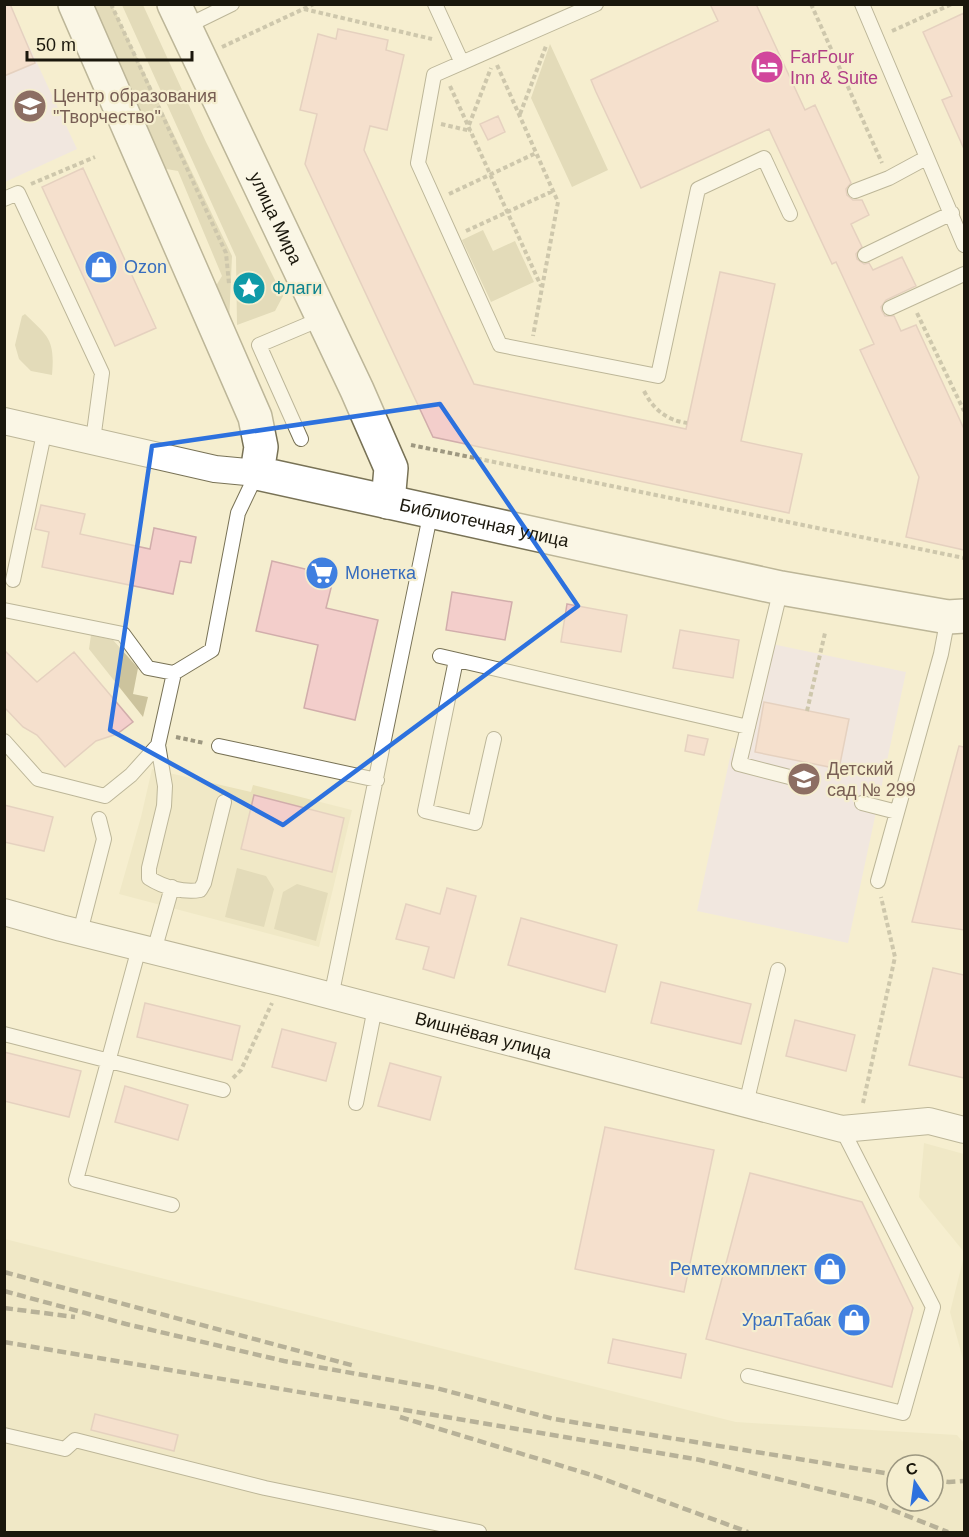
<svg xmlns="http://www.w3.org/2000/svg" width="969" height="1537" font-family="Helvetica,sans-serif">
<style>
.built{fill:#e9e1ba;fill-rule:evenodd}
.education{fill:#ebdef2}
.green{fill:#ccc39d}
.building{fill:#f3cecb;stroke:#d1adab;stroke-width:1.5}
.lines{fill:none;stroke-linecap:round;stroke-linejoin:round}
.lane-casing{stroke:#787256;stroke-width:16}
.street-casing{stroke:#787256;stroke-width:28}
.secondary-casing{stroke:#787256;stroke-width:36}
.path{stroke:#9e9881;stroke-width:4;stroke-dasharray:4.5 3;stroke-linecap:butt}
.lane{stroke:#fff;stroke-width:14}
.street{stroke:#fff;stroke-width:26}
.secondary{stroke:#fff;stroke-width:33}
.rail{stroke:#6c6755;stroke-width:4.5;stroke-dasharray:9 4.5;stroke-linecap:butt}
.marked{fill:none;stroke:#2d71de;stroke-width:4.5;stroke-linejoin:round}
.labels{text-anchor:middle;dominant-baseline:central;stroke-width:4.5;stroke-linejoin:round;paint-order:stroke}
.hotel-label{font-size:18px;fill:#b23c85;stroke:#f5eecf;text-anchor:start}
.education-label{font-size:18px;fill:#785e54;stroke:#f5eecf;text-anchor:start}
.street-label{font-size:18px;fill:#1a170c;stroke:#f5eecf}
.shop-label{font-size:18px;fill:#366cbe;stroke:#f5eecf;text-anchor:start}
.culture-label{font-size:18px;fill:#0d838f;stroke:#f5eecf;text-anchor:start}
</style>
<rect width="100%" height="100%" fill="#f5eecf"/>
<path class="built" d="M152,769L251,792L253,785L352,810L319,947L119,894L141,817Z
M924,1143L964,1154V1252L919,1197Z
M5,1239L736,1422L957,1435L964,1443V1532H5ZM897,1465H933V1501H897Z
M964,1256V1363L950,1312Z"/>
<path class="education" d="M4,5H10L77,149L5,182Z
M772,644L906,672L848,943L697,911L732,748L748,751Z"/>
<path class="green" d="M81,5H112L232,256L229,323L214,289L222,276L178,171L155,167Z
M122,5H143L206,142L283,296L275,311L237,325L236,257Z
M550,44L608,170L572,187L531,98Z
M483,230L493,251L515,241L534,282L491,302L462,240Z
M25,314C49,337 55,340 52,375L31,371L19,359L15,345L22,316Z
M91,635L113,640L138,668L133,694L148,697L143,717L89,649Z
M237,868L266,876L274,889L264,927L225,917Z
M297,884L328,893L316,941L274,929L283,892Z"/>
<path class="building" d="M4,4H10L35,63L4,76Z
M710,4H756L805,110L815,105L851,183L846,189L847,195L853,200H862L869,215L851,224L862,247L856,254L857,259L864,264L869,263L873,270L902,257L916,286L886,300L881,307L882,311L885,316H894L901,331L916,325L964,429V550L906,537L919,477L860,350L874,344L836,262L832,264L769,129L641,188L596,92L591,80L718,21Z
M964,13V149L942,100L952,96L923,32Z
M338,29L388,40L386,50L404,55L387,130L370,126L364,150L474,384L686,429L720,272L775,284L741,441L802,454L789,513L433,437L305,164L317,114L300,110L318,34L336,39Z
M498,116L505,132L488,140L480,124Z
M83,168L156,328L115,346L42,187Z
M41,505L85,514L80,534L150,549L154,528L196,537L191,563L180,561L173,594L42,567L49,532L35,529Z
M272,561L334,576L326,608L378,620L355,720L304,708L318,645L256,631Z
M452,592L512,602L505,640L446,630Z
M567,604L627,615L621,652L561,642Z
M680,630L739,640L733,678L673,668Z
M4,650L37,682L74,652L133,722L117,734L96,741L65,767L37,735L23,727L4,707Z
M764,702L849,719L839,769L755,752Z
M688,735L708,739L704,755L685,751Z
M959,746L964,747V930L912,922Z
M254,795L344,818L332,872L241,849Z
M4,805L53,817L44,851L4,842Z
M447,888L476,896L454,978L423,969L429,947L396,939L406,904L440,914Z
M521,918L617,945L605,992L508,965Z
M933,968L964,975V1078L909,1065Z
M661,982L751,1004L741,1044L651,1023Z
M145,1003L240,1026L232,1060L137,1037Z
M795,1020L855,1035L846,1071L786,1056Z
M282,1029L336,1043L326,1081L272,1067Z
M4,1052L81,1071L69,1117L4,1101Z
M390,1063L441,1077L430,1120L378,1106Z
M125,1086L188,1105L178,1140L115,1122Z
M605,1127L714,1150L684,1292L575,1269Z
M750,1173L862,1202L913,1308L892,1387L706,1339Z
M613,1339L686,1354L681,1378L608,1363Z
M95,1414L178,1435L174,1451L91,1430Z"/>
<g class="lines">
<g class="lane-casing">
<path id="lane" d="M435,4L462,63
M596,4L434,75L418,163L500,345L658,376L698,189L764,158L790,214
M862,4L964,245
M185,27L232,4
M855,191L889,178L926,158
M4,199L18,193L102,373L93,440
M865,255L952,213
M890,308L964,274
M301,439L259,345L323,318
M13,580L45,429
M781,588L739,764L805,781
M4,610L123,634L148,668L174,673L212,650L238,513L257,473
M440,656L748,727
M456,660L425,811L475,823L494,739
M174,673L158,745L165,786L164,806L149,868V878C163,887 184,893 200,890L204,883L224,802
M4,741L38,779L105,796L131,775L158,745
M219,746L377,780
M862,803L897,812
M878,881L941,654L948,617
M80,932L104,839L99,819
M139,948L76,1180L172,1205
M154,951L172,887
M331,997L431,511
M4,1034L223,1090
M356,1103L375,1008
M746,1104L778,970
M748,1376L903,1413L933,1307L842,1129
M4,1435L65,1449L75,1440L265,1488L479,1532"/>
</g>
<g class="street-casing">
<g id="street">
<path d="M4,421L215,469L257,473"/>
<path id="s1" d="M4,912L61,928L282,983L842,1129L929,1121L964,1130"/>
</g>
</g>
<g class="secondary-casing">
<g id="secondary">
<path id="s2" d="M75,4L255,417L261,447L257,473L781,588L948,617L964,616"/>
<path id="s3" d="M174,4L357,390L391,468L388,502"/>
</g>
</g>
<path class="path" d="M111,4L226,253L229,284
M811,4L882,163
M304,9L432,39
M892,31L952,4
M222,47L314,4
M497,65L558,202L533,336
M450,86L541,286
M520,114L546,46
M441,124L471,131
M469,125L491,68
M31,184L95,157
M449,194L536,153
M466,231L553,191
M917,313L964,411
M644,391C653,409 666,420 687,423
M411,445L964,558
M807,711L825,633
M176,737L204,743
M233,1078L241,1070L272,1003
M863,1103L895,957L881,897"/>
<use href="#lane" class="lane"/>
<use href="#street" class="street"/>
<use href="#secondary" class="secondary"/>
<path class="rail" d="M4,1272L355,1366
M4,1291L126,1324L284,1361L436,1388L554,1419L897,1475
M4,1308L75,1317
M4,1342L700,1460L872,1502L948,1532
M400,1417L595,1476L748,1532
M933,1480L949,1482L964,1481"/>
</g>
<path d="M0 0H969V1537H0ZM440,404L578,606L283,825L110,730L152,446Z" fill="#f5eecf" fill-opacity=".55" fill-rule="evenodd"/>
<path class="marked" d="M440,404L578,606L283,825L110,730L152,446Z"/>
<defs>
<g id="hotel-disc" transform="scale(1.725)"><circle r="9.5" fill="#d1479c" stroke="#f5eecf"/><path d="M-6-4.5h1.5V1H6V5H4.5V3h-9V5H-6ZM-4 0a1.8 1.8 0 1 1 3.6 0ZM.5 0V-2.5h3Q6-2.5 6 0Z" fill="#fff"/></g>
<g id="school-disc" transform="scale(1.725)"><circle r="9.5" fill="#8d6e63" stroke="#f5eecf"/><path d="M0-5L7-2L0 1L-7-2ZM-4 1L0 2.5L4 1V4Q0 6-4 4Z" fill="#fff"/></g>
<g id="shop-disc" transform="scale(1.725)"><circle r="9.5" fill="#3f7fe0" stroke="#f5eecf"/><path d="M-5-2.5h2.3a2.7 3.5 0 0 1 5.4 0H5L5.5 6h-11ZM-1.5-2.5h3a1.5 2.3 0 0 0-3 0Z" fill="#fff"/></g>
<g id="sight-disc" transform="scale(1.725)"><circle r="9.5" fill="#0f9aa8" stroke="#f5eecf"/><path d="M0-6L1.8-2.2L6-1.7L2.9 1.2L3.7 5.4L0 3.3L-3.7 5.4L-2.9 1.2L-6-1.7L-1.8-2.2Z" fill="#fff"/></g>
<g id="supermarket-disc" transform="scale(1.725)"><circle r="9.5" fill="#3f7fe0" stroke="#f5eecf"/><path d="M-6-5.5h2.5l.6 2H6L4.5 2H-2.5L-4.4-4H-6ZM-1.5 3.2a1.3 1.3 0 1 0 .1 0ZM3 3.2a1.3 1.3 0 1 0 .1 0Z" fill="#fff"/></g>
</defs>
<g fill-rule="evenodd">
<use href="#hotel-disc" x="767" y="67"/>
<use href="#school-disc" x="30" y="106"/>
<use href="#shop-disc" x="101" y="267"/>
<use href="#sight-disc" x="249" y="288"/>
<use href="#supermarket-disc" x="322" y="573"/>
<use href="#school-disc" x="804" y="779"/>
<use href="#shop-disc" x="830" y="1269"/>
<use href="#shop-disc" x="854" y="1320"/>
</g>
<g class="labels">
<g class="hotel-label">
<text x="790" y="57">FarFour<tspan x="790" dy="21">Inn &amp; Suite</tspan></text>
</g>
<g class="education-label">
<text x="53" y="96">Центр образования<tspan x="53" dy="21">"Творчество"</tspan></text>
<text x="827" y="769">Детский<tspan x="827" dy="21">сад № 299</tspan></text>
</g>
<g class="street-label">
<text stroke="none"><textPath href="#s3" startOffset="237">улица Мира</textPath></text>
<text stroke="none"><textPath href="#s2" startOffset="740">Библиотечная улица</textPath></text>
<text stroke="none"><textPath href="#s1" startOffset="495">Вишнёвая улица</textPath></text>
</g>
<g class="shop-label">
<text x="124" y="267">Ozon</text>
<text x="345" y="573">Монетка</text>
<text x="807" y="1269" text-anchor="end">Ремтехкомплект</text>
<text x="831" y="1320" text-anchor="end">УралТабак</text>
</g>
<g class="culture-label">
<text x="272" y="288">Флаги</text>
</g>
</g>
<rect width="969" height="1537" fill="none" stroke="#1a170c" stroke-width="12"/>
<g transform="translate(915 1483) rotate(347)"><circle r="28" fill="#f5eecf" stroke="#9d9881" stroke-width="1.5"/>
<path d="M0-4.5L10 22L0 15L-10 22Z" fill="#2d71de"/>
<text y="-9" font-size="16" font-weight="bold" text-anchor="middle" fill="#1a170c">С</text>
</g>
<path d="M27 51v9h165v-9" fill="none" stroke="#1a170c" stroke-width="3"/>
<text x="36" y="51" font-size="18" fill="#1a170c" stroke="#f5eecf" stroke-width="4.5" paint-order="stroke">50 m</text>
</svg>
